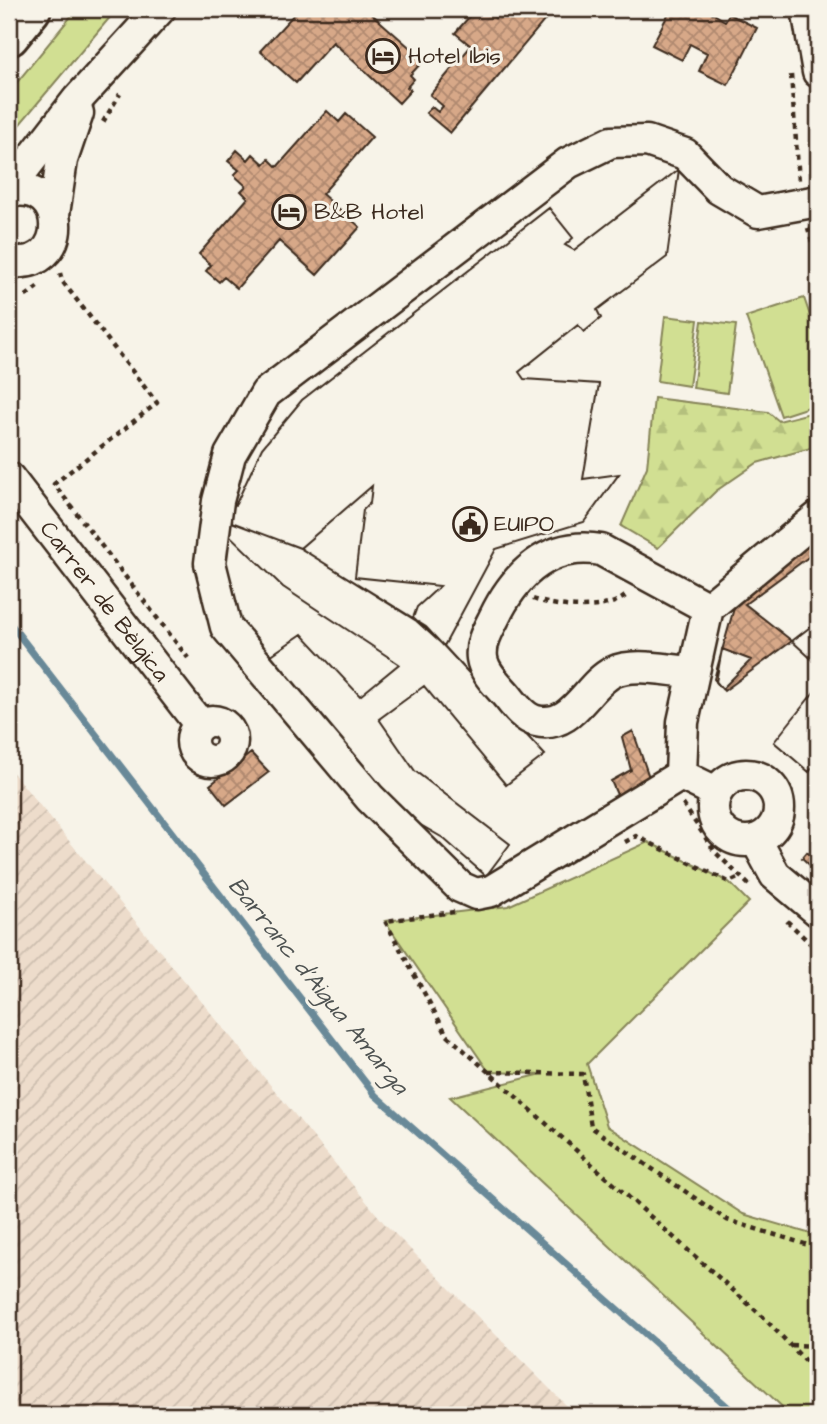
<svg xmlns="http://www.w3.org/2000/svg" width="827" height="1424" font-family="'Architects Daughter',sans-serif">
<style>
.industrial{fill:url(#industrial-furrows)}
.green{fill:#d1df92;stroke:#868458;stroke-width:2}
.forest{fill:url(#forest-firs);stroke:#868458;stroke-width:2}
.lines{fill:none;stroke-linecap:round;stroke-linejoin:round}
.stream{stroke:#698998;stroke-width:7}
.building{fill:url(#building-cross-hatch);stroke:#3b2a1e;stroke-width:2;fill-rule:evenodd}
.minor-casing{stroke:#3b2a1e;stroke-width:35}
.major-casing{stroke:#3b2a1e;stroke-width:44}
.path{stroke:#3b2a1e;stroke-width:4.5;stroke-dasharray:5 5;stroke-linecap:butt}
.minor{stroke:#f7f3e8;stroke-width:30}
.major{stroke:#f7f3e8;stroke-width:38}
.labels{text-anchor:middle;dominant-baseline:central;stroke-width:6;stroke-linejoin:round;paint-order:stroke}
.poi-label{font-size:23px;fill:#3b2a1e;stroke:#f7f3e8;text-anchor:start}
.street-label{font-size:23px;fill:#3b2a1e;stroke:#f7f3e8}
.water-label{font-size:24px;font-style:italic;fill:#4e5251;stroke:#f7f3e8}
</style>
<defs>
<pattern id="industrial-furrows" width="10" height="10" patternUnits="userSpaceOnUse" patternTransform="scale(1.75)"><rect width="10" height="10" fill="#eddccb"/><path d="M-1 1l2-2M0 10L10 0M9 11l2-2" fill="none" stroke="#ccbdae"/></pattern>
<pattern id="forest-firs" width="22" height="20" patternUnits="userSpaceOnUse" patternTransform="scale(1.75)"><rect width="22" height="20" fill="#d1df92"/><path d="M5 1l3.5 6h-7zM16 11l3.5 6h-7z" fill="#b4c07d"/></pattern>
<pattern id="building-cross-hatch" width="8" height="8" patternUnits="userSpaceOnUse" patternTransform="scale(1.75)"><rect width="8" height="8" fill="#d7a888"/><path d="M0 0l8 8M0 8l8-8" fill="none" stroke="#b0896f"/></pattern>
</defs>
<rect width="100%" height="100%" fill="#f7f3e8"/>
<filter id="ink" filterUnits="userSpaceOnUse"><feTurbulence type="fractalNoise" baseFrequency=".0143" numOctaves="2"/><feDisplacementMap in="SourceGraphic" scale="14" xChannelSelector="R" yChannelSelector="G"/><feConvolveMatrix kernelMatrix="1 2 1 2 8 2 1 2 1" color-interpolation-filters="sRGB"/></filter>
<g filter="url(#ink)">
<path class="industrial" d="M9,768L384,1223L576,1415H9Z"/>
<path class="green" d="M77,9H117L9,137V92Z
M804,298L818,339V404L781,416L746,317Z
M665,316L698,320L689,386L657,381Z
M702,321L736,325L727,393L693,388Z
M648,842L729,882L749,902L587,1064L607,1126L743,1214L818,1236V1415H791L450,1097L542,1074L489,1072L385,921L508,906Z"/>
<path class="forest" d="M654,398L768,412L779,421L818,411V446L757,463L716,491L658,548L621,526L647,467Z"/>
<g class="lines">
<path class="stream" d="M9,622L375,1095L737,1415"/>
</g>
<path class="building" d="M299,9H366L424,60L410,75L414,79L407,87L411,90L399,103L333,42L296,83L260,51Z
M476,9H485L495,18L503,9H544L550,14L450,133L426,113L432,107L438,112L443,106L430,95L471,46L455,33Z
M671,9H706L725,21L729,14L757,28L728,85L699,71L707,53L690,44L682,60L652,45Z
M327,111L339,122L346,114L372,137L322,194L360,227L317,275L279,241L237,288L224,277L219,282L206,271L211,265L199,254L248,198L241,191L246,186L234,175L239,170L228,161L237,150L248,160L253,154L264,164L269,159L277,167Z
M679,169L667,257L597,310L601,318L584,332L578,325L519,372L524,379L599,384L583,479L619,474L584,522L496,549L444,646L545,755L506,785L424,686L379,719L415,771L510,844L486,876L443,838L386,805L355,757L305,713L267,658L302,634L360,696L399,664L283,587L220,526L221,518L236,504L262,448L302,400L549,208L573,238L565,245L574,250ZM372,486L370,503L363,510L355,577L440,586L417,607L413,618L300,548Z
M679,169L667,257L597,310L601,318L584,332L578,325L519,372L524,379L599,384L583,479L619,474L584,522L496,549L444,646L413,618L417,607L440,586L355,577L363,510L370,503L372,486L300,548L221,518L236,504L262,448L302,400L549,208L573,238L565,245L574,250Z
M221,518L300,548L426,627L545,755L506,785L424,686L379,719L415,771L510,844L486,876L443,838L386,805L355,757L305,713L267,658L302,634L360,696L399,664L283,587L220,526Z
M818,536V665L792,641L724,691L714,679L736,601Z
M818,550V621L792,641L745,604Z
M818,621V665L792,641Z
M722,649L751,660L722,689L716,682Z
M818,687V761L809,772L774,742Z
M818,687V761L809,772L774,742Z
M633,731L650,780L618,797L611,781L631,770L622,737Z
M251,753L269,772L226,805L210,785Z
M807,852L818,862L816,871L802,858Z"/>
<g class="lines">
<g class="minor-casing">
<g id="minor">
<path d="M807,9L818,72"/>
<path d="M9,188L78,99L160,9"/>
<path d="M9,192C70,178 71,273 9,261"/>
<path d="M54,214L62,160L78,113"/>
<path id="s1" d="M9,478L200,725"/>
<path d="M692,672C670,671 634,662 613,672C586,685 573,730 536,721C524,718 515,706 508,697C498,685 484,673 482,658C480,643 488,630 494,618C515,574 549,541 601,550L708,608"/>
<circle cx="212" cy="741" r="20"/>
<circle cx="746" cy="808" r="33"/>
<path d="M681,775L491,891L476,894L460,887L370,798L226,627L210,563L218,501L230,455L266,393L568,163L611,142L647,141L685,154L719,189L758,212L818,201"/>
<path d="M716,792L681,775L683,722L708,608L818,517"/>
<path d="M756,840L775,875L818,911"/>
</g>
</g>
<g class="major-casing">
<path id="major" d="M9,36L31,9"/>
</g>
<path class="path" d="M791,75L799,181
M103,122L120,94
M808,228L818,263
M60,273L62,281L157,403L54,484L188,658
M26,296L40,285
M533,599C558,608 609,613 629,593
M683,804L715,852L750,886
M625,842L636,836L729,882L740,877
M454,912L385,921L447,1035L763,1317L818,1374
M787,921L818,951
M489,1072L583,1074L591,1127L727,1220L818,1248
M791,1345L818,1346"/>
<use href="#minor" class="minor"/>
<use href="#major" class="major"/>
</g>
</g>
<defs>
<g id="hotel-ring" transform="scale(1.75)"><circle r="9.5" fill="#f7f3e8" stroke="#3b2a1e" stroke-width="1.5"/><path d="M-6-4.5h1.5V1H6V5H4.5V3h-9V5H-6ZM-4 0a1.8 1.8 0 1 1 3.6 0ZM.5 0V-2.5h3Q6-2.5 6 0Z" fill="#3b2a1e"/></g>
<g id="civic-ring" transform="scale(1.75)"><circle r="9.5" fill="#f7f3e8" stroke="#3b2a1e" stroke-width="1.5"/><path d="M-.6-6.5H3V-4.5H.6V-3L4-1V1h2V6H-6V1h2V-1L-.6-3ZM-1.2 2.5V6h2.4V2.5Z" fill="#3b2a1e"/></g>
</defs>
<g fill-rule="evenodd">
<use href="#hotel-ring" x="383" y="56"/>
<use href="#hotel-ring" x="289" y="212"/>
<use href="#civic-ring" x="470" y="524"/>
</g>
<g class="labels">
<g class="poi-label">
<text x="408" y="56">Hotel Ibis</text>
<text x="314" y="212">B&amp;B Hotel</text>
<text x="494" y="524">EUIPO</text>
</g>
<g class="street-label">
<text stroke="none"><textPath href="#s1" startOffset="156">Carrer de Bèlgica</textPath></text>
</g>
<g class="water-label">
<text transform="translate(318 986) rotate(51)">Barranc d'Aigua Amarga</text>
</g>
</g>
<rect width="827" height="1424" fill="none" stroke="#f7f3e8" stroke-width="35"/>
<rect x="18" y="18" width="792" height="1389" fill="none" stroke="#3b2a1e" stroke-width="2.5" filter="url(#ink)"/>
</svg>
